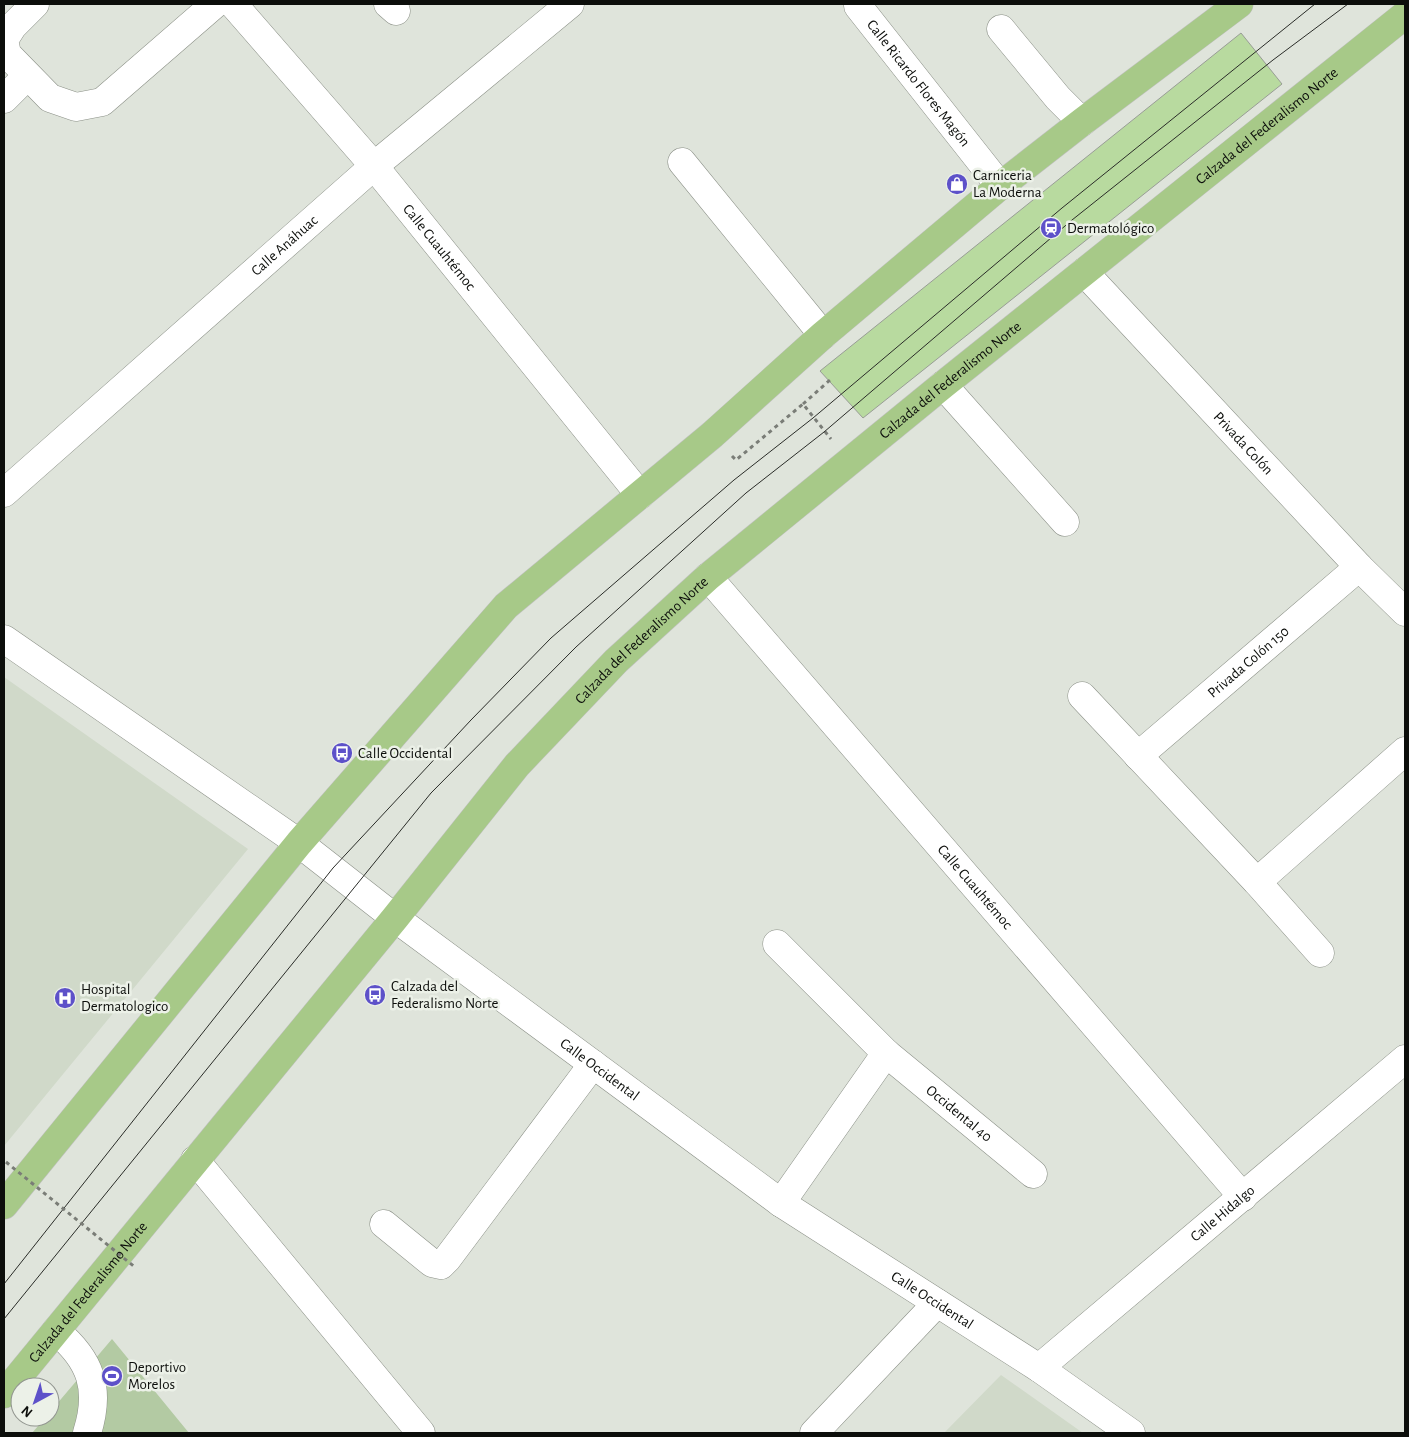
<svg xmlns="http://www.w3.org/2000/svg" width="1409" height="1437" font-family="'Alegreya Sans',sans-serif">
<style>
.built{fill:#d0d9c9}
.green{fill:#b3caa3}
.building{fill:#b8da9f;stroke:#989d95}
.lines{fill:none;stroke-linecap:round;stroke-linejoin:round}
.minor-casing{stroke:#8b9087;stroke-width:29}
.major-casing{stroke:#c0c0c0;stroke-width:29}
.path{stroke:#7a7d77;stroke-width:3;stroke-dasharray:4 4;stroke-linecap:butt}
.minor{stroke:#fff;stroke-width:28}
.major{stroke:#a7c988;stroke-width:28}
.tram{stroke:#2a2c28;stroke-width:1}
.path-bridge{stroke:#7a7d77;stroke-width:3;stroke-dasharray:4 4;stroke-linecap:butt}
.labels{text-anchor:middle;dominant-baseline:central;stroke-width:5;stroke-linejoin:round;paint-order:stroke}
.street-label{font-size:15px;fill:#0c0e0b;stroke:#ecf1e8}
.poi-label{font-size:15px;fill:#0c0e0b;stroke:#ecf1e8;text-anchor:start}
</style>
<rect width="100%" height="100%" fill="#dfe4db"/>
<path class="built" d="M4,677L248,849L4,1146Z
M1001,1375L1083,1433H944Z"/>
<path class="green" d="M112,1339L189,1433H32L46,1417H50V1412Z"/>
<path class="building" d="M1241,33L1282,84L863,418L820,371Z"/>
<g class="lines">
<g class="minor-casing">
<g id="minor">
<path d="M35,4L13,26L4,40L7,54L50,98L76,107L102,102L215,4"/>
<path id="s1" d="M233,4L374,166L640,495"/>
<path d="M388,4L396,11"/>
<path id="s2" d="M858,4V6L1000,186"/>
<path d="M1001,29L1058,98L1082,122"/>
<path d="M4,99L27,76"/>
<path d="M682,162L823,335"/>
<path id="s3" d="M1084,272L1359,567L1405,612"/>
<path d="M943,385L1065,522"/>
<path id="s4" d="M4,493L374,166L570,4"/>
<path id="s5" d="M708,577L1243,1197"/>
<path id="s6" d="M4,639L299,843L395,918L781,1203L1039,1368L1131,1433"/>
<path d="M1082,696L1257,882L1320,953"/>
<path id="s7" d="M1138,756L1359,567"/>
<path d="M1257,882L1405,751"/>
<path id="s8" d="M777,944L886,1053L1033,1174"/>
<path d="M195,1160L421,1433"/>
<path d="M781,1203L886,1053"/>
<path d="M384,1224L432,1263L441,1265L447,1259L593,1064"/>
<path d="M56,1331C91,1360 101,1389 87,1433"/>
<path id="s9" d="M1039,1368L1405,1059"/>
<path d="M814,1433L937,1303"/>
</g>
</g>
<g class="major-casing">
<g id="major">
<path d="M4,1205L299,843L506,606L712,435L823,335L1000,186L1082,122L1239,4"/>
<path id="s10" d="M4,1394L395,918L517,765L616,661L708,577L943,385L1405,15"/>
</g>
</g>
<path class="path" d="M803,404L830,380
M732,456L736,460L803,404L831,439"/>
<use href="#minor" class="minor"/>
<use href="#major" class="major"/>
<path class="tram" d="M4,1284L333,868L471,720L551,638L734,480L813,418L1062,208L1315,4
M4,1319L431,793L576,647L746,493L824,432L1072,220L1273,60L1348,4"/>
<path class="path-bridge" d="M6,1162L136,1268"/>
</g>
<defs>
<g id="shop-disc" transform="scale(1.125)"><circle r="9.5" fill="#5d51c9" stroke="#ecf1e8"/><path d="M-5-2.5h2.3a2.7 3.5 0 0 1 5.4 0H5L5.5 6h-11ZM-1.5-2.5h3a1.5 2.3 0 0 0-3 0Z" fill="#fff"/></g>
<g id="station-disc" transform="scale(1.125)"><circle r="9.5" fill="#5d51c9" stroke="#ecf1e8"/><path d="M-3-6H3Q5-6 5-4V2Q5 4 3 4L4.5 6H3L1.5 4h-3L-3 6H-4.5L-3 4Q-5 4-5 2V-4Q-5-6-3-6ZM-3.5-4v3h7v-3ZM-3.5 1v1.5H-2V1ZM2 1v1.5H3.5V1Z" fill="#fff"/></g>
<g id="bus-disc" transform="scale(1.125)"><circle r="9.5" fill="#5d51c9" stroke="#ecf1e8"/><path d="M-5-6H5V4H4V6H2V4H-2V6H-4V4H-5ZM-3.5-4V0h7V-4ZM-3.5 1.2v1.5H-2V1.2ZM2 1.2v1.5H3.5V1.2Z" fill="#fff"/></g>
<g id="hospital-disc" transform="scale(1.125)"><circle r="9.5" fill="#5d51c9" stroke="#ecf1e8"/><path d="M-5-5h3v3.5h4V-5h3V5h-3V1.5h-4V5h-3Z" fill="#fff"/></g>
<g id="stadium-disc" transform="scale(1.125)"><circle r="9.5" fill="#5d51c9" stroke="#ecf1e8"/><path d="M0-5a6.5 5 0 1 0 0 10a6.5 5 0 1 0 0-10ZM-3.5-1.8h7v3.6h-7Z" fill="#fff"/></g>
</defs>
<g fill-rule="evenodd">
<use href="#shop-disc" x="957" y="184"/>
<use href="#station-disc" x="1051" y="228"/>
<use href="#bus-disc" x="342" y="753"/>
<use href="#bus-disc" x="375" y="995"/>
<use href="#hospital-disc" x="65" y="998"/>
<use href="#stadium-disc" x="112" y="1376"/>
</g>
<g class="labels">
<g class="street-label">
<text stroke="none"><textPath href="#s2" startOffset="100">Calle Ricardo Flores Magón</textPath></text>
<text stroke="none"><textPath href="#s10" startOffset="1798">Calzada del Federalismo Norte</textPath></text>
<text stroke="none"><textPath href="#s4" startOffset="374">Calle Anáhuac</textPath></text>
<text stroke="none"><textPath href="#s1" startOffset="319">Calle Cuauhtémoc</textPath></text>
<text stroke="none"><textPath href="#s10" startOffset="1392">Calzada del Federalismo Norte</textPath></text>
<text stroke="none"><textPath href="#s3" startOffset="234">Privada Colón</textPath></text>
<text stroke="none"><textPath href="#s10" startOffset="988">Calzada del Federalismo Norte</textPath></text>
<text stroke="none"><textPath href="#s7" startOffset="145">Privada Colón 150</textPath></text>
<text stroke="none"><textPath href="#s5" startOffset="409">Calle Cuauhtémoc</textPath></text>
<text stroke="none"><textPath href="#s6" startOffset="735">Calle Occidental</textPath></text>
<text stroke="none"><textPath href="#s8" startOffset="249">Occidental 40</textPath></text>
<text stroke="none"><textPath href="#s9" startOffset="240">Calle Hidalgo</textPath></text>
<text stroke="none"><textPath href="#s10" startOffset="132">Calzada del Federalismo Norte</textPath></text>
<text stroke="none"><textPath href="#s6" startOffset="1140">Calle Occidental</textPath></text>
</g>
<g class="poi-label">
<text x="973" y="175">Carniceria<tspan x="973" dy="17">La Moderna</tspan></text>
<text x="1067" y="228">Dermatológico</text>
<text x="358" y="753">Calle Occidental</text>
<text x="391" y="986">Calzada del<tspan x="391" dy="17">Federalismo Norte</tspan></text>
<text x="81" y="989">Hospital<tspan x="81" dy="17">Dermatologico</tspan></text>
<text x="128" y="1367">Deportivo<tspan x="128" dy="17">Morelos</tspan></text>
</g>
</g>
<rect width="1409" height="1437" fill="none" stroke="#0c0e0b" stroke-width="10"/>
<g transform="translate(35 1402) rotate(220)"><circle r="24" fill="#ecf1e8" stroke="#929690"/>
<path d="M0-4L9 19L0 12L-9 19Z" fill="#5d51c9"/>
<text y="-8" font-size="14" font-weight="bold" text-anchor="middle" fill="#0c0e0b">N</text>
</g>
</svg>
